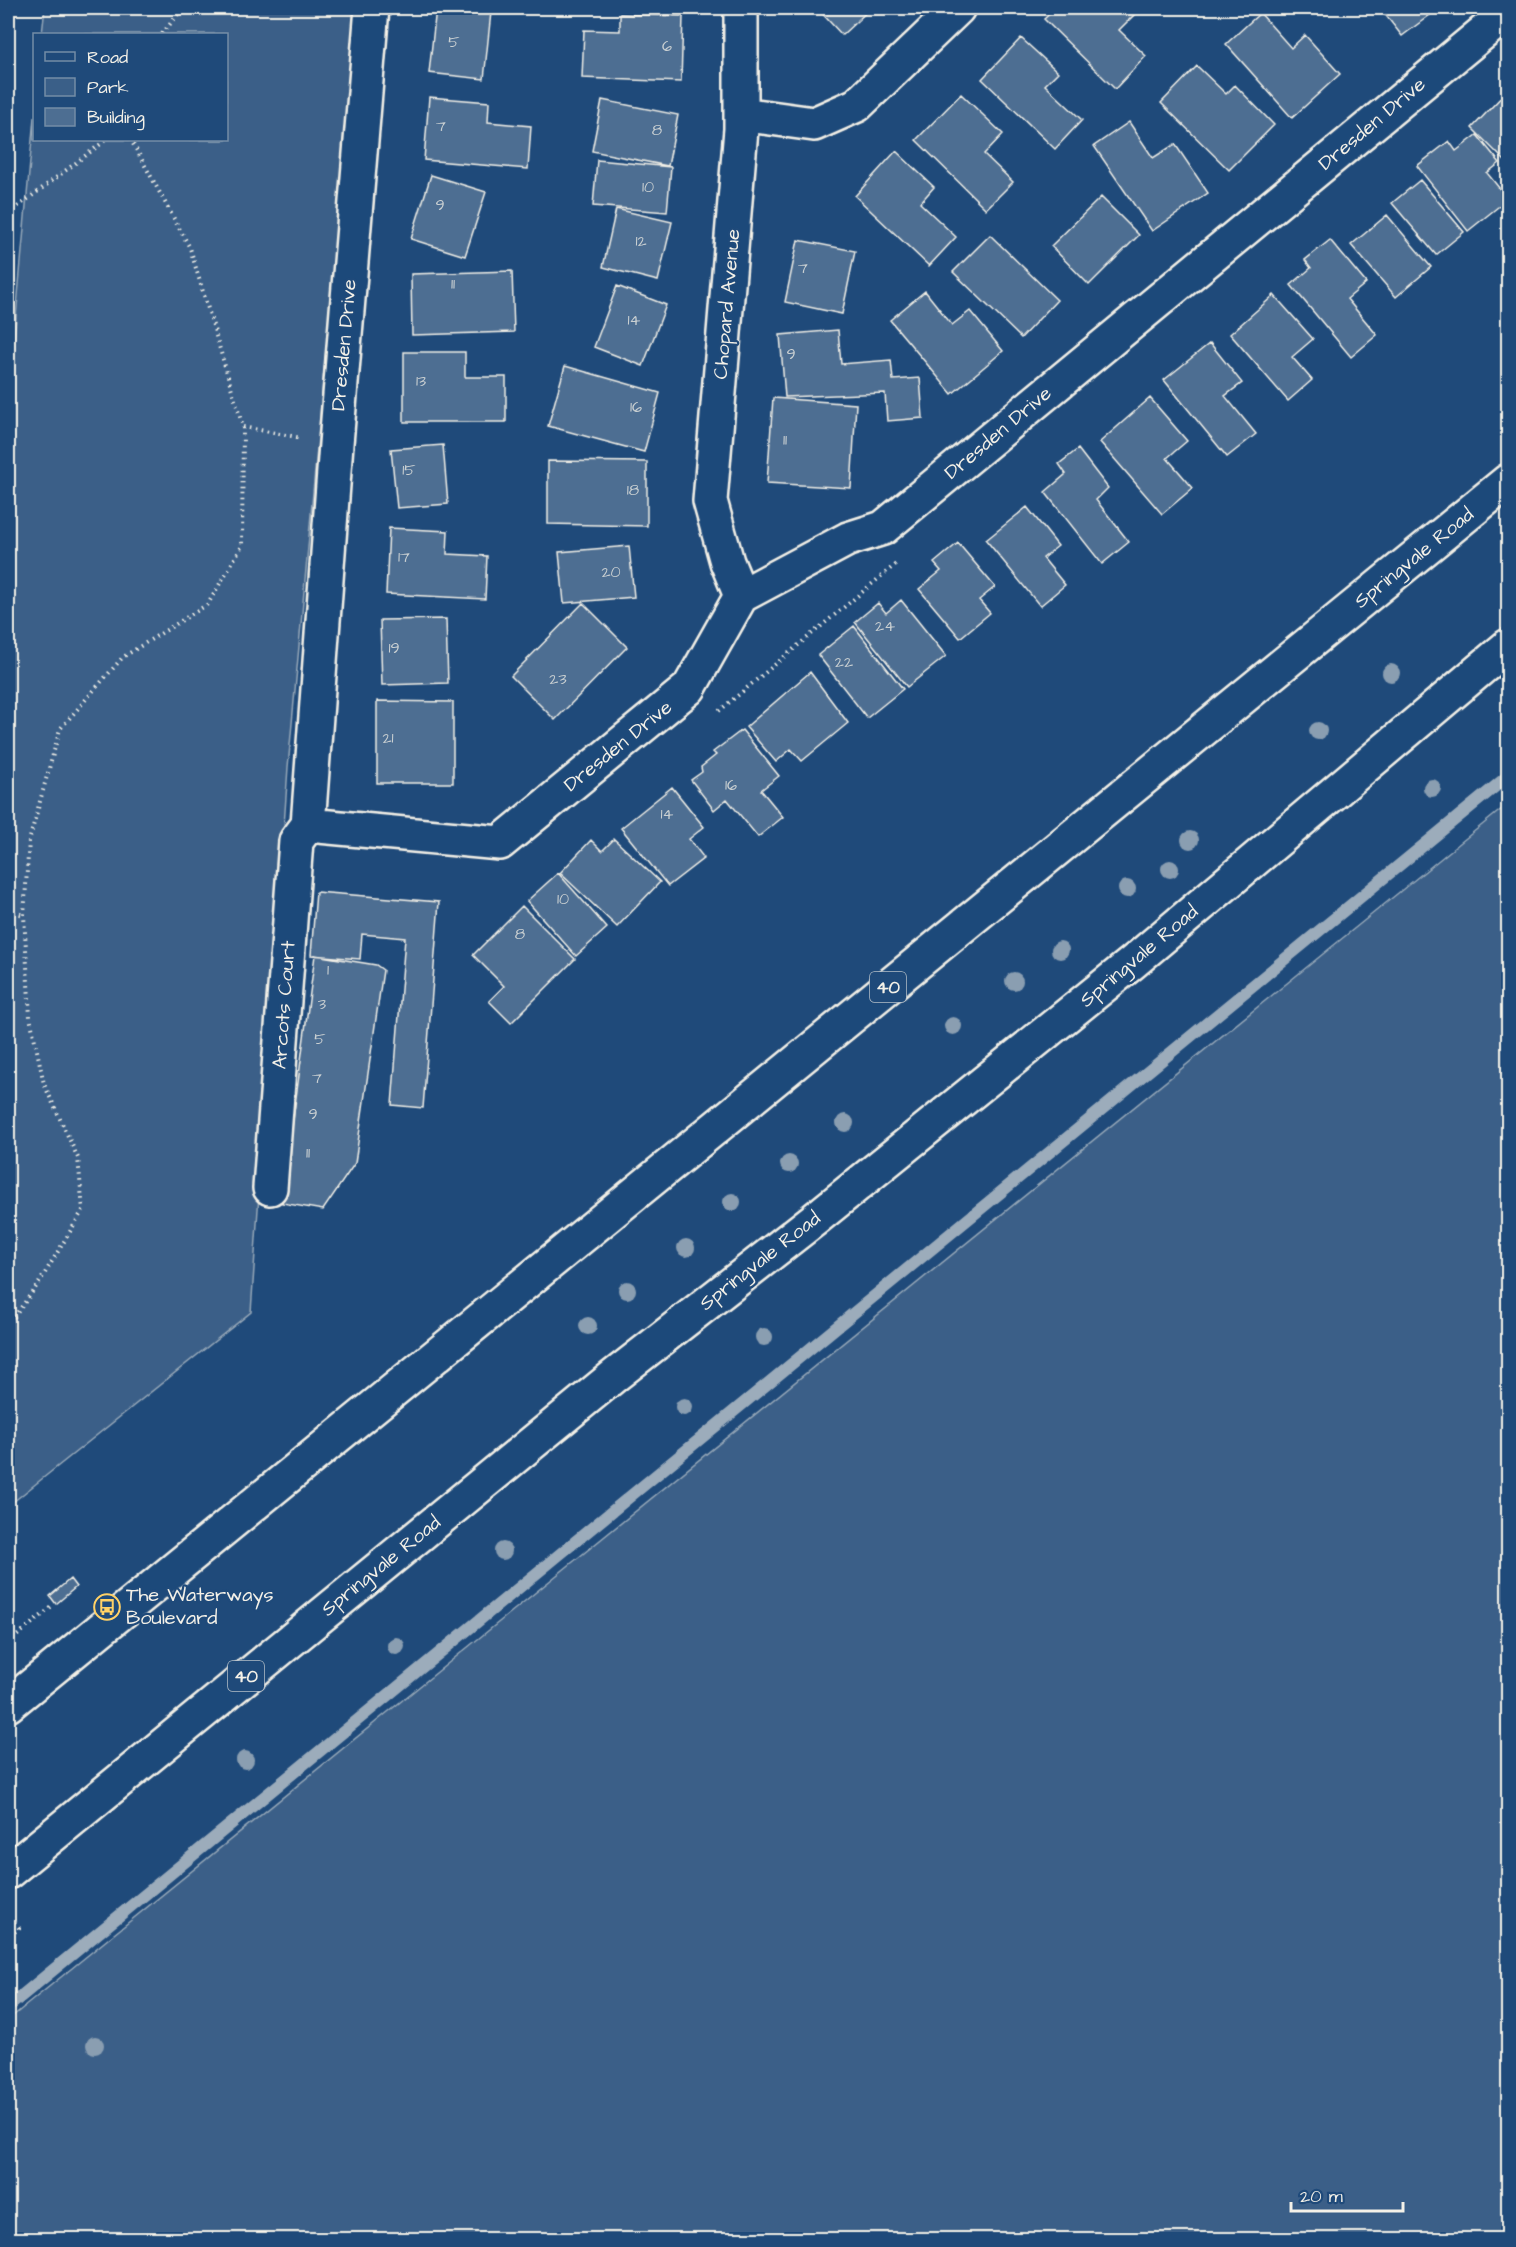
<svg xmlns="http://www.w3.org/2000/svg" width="1516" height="2247" font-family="'Architects Daughter',sans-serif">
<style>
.green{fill:#3a5f88;stroke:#97a8b8;stroke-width:1.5}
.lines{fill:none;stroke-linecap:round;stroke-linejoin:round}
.stream{stroke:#9cacbb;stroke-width:12}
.building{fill:#4d6e92;stroke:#f4f1e8;stroke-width:1.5}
.minor-casing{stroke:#f4f1e8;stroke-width:38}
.trunk-casing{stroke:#f4f1e8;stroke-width:38}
.path{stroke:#f4f1e8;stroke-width:4;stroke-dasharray:1.5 4.5;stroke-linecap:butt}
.minor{stroke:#1f4a7a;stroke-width:33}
.trunk{stroke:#1f4a7a;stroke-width:33}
.tree{fill:#8a9eb1}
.labels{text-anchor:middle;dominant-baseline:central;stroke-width:4.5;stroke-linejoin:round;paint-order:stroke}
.number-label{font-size:16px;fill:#cad0d2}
.shield{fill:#1f4a7a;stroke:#b4bfc7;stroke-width:1.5}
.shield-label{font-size:18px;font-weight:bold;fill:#f4f1e8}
.street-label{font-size:20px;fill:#f4f1e8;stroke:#1f4a7a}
.poi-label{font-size:20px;fill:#f4f1e8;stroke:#1f4a7a;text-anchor:start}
</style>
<rect width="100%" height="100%" fill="#1f4a7a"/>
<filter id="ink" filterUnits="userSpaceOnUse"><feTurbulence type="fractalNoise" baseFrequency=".0167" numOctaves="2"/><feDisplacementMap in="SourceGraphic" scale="12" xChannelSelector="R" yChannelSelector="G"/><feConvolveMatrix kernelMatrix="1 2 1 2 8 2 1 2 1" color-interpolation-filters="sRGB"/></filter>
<g filter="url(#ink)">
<path class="green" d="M45,8H357L288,767L251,1312L8,1506V407L34,117V140H226V34H42Z
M1508,804V2239H8V2020Z"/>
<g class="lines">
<path class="stream" d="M8,2007L1508,776"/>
</g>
<path class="building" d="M436,8L491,12L484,79L429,73Z
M817,8H871L842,35Z
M1056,8H1132L1137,12L1119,30L1146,56L1115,89L1044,19Z
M1380,8H1424L1430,15L1402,36Z
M1260,13L1291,48L1305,35L1340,74L1292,118L1226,44Z
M620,14L683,16L681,82L582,78L584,30L620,31Z
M1021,38L1058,72L1045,85L1082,120L1055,149L982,79Z
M1197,66L1226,94L1235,85L1274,125L1229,170L1161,103Z
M1508,90V164L1472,128Z
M961,94L1003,134L984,154L1013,182L986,209L916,140Z
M429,97L489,102L488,122L531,126L528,169L424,160Z
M602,100L678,115L668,166L592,151Z
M1129,122L1153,158L1175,144L1208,193L1152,231L1094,146Z
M1477,135L1500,163L1487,173L1508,199L1468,231L1417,166L1449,141L1456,151Z
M896,151L934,187L920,203L956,237L929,266L855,196Z
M597,160L671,167L667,212L593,206Z
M431,175L486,192L465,256L411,239Z
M1420,180L1464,232L1436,255L1392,203Z
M1101,197L1139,235L1089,285L1051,246Z
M616,209L672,222L658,281L603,267Z
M1387,215L1431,267L1396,297L1351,245Z
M990,235L1057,300L1021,338L953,272Z
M798,240L855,251L842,314L785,302Z
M1330,240L1366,283L1347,299L1377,335L1351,357L1291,285L1311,268L1305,260Z
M512,271L514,332L412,335L411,274Z
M617,286L666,305L643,366L594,347Z
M925,291L952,325L970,311L1003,351L952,394L890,320Z
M1274,295L1313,339L1292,357L1312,380L1288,401L1230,334Z
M838,330L841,364L891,360L893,380L920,378L923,418L887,421L885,393L785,397L780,335Z
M1210,343L1242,383L1225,396L1256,434L1227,457L1164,380Z
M404,352H465V377H506V422H404Z
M565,366L660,393L644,452L548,426Z
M773,398L856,404L851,488L767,483Z
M1150,398L1187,441L1167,458L1193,488L1162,514L1100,442Z
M443,445L448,504L397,508L391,449Z
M1078,449L1108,488L1096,500L1129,542L1102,564L1045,492L1066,474L1059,464Z
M548,461L647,462V526L548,524Z
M1027,507L1058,546L1043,558L1065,585L1040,606L986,540Z
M389,528L448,531L447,554L487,556L485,599L386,594Z
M958,543L995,587L979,600L990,613L960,638L919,589L941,571L934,563Z
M629,546L634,597L564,603L559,552Z
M901,600L946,656L907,687L855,622L878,603L886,613Z
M583,603L627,647L555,720L511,676Z
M446,619L448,683L382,685L380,620Z
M854,626L903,689L867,718L818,655Z
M810,672L848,723L802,761L791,749L776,762L746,727Z
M377,701L453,702V783H377Z
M742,730L779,776L761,790L783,817L758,837L727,799L714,810L691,780L702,772L701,767L716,755L713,752Z
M672,787L704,827L689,839L704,858L668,886L621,828Z
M614,839L660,882L617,927L560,873L591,840L602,851Z
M558,873L607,928L576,956L527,901Z
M316,892L439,902L423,1108L392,1105L405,938L362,934L360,959L311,955Z
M522,906L575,959L511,1023L489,1001L504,986L473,955Z
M315,955L376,965L383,970L355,1163L323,1210L282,1203Z
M70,1579L76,1587L56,1604L50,1596Z"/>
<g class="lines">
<g class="minor-casing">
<path id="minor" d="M372,8L336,444L308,825L500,843L689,688L741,596L848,539L883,528L1508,12
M741,114L814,124L857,105L958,8
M741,596L727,562L710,501L741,129V8
M270,1188L296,841L308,825"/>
</g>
<g class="trunk-casing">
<path id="trunk" d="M8,1705L1508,481
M8,1872L614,1376L815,1219L1132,963L1508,646"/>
</g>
<path class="path" d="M162,34L183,8
M8,214L106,140
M243,427L302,438
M719,711L896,564
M8,911L24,915
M8,1318L14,1317L39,1283L83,1210L78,1158L44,1084L30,1017L24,915L29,841L60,729L123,657L208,604L242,546L243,427L190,248L131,140
M8,1643L52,1607
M8,1912L19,1928L8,1938"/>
<use href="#minor" class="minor"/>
<use href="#trunk" class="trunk"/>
</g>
<g class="tree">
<circle cx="1391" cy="673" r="9"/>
<circle cx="1318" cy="731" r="9"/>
<circle cx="1432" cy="788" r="9"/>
<circle cx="1190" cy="840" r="9"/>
<circle cx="1170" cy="869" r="9"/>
<circle cx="1127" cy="889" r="9"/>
<circle cx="1060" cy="950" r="9"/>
<circle cx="1014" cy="981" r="9"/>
<circle cx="953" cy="1026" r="9"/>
<circle cx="845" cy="1123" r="9"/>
<circle cx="789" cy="1164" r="9"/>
<circle cx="732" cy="1202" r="9"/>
<circle cx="686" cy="1248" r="9"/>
<circle cx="627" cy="1290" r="9"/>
<circle cx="588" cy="1326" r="9"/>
<circle cx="764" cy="1337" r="9"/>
<circle cx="684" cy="1407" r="9"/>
<circle cx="503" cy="1551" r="9"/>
<circle cx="396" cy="1646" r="9"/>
<circle cx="245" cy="1760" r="9"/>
<circle cx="95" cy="2045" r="9"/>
</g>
</g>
<defs>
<g id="bus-ring" transform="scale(1.35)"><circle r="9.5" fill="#1f4a7a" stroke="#ffd166" stroke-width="1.5"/><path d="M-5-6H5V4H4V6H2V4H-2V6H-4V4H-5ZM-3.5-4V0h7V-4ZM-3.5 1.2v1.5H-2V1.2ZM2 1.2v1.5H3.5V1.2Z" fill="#ffd166"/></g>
</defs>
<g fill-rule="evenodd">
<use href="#bus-ring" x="107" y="1607"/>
</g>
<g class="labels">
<g class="number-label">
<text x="454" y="42">5</text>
<text x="667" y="46">6</text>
<text x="441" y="126">7</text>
<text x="657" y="130">8</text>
<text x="648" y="187">10</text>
<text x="440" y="205">9</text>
<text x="641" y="241">12</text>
<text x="803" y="268">7</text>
<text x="453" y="284">11</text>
<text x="634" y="320">14</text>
<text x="791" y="354">9</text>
<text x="421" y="381">13</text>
<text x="636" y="407">16</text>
<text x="785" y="440">11</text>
<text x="409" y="470">15</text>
<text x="633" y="490">18</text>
<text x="404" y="557">17</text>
<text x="611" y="572">20</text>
<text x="885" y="626">24</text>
<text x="394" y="648">19</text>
<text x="844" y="662">22</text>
<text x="558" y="679">23</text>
<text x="388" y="738">21</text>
<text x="731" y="785">16</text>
<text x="667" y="814">14</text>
<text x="563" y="899">10</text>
<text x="520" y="934">8</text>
<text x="328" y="970">1</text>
<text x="322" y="1004">3</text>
<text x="320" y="1039">5</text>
<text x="317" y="1078">7</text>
<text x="313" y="1114">9</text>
<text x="308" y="1153">11</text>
</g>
<g class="shield">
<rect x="870" y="972" width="36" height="30" rx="4.5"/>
<rect x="228" y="1661" width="36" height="30" rx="4.5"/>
</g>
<g class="shield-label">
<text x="888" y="987">40</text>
<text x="246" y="1676">40</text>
</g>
<g class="street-label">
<text transform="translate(1372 124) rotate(-40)">Dresden Drive</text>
<text transform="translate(727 304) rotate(-85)">Chopard Avenue</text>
<text transform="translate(344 345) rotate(-85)">Dresden Drive</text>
<text transform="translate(998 433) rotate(-40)">Dresden Drive</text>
<text transform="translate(1414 558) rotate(-39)">Springvale Road</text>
<text transform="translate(618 746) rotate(-39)">Dresden Drive</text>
<text transform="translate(1139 956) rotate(-40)">Springvale Road</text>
<text transform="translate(284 1005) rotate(-86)">Arcots Court</text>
<text transform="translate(760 1261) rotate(-38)">Springvale Road</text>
<text transform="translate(381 1566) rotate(-39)">Springvale Road</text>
</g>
<g class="poi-label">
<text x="126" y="1595">The Waterways<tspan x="126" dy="23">Boulevard</tspan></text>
</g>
</g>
<rect width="1516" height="2247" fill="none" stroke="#1f4a7a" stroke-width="30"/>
<rect x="15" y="15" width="1486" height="2217" fill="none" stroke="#f4f1e8" stroke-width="2" filter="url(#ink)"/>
<rect x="33" y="33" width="195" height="108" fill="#1f4a7a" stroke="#748da6" stroke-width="1.5"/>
<rect x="45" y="52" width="30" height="9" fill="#1f4a7a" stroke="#748da6" stroke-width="1.5"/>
<text x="87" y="63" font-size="18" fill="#f4f1e8">Road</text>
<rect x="45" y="78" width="30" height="18" fill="#3a5f88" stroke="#748da6" stroke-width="1.5"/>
<text x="87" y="93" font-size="18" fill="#f4f1e8">Park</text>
<rect x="45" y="108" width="30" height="18" fill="#4d6e92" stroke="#748da6" stroke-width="1.5"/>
<text x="87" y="123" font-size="18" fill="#f4f1e8">Building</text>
<path d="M1291 2202v9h112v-9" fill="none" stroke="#f4f1e8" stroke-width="3"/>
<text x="1300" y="2202" font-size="18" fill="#f4f1e8" stroke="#1f4a7a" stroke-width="4.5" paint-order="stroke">20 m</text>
</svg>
